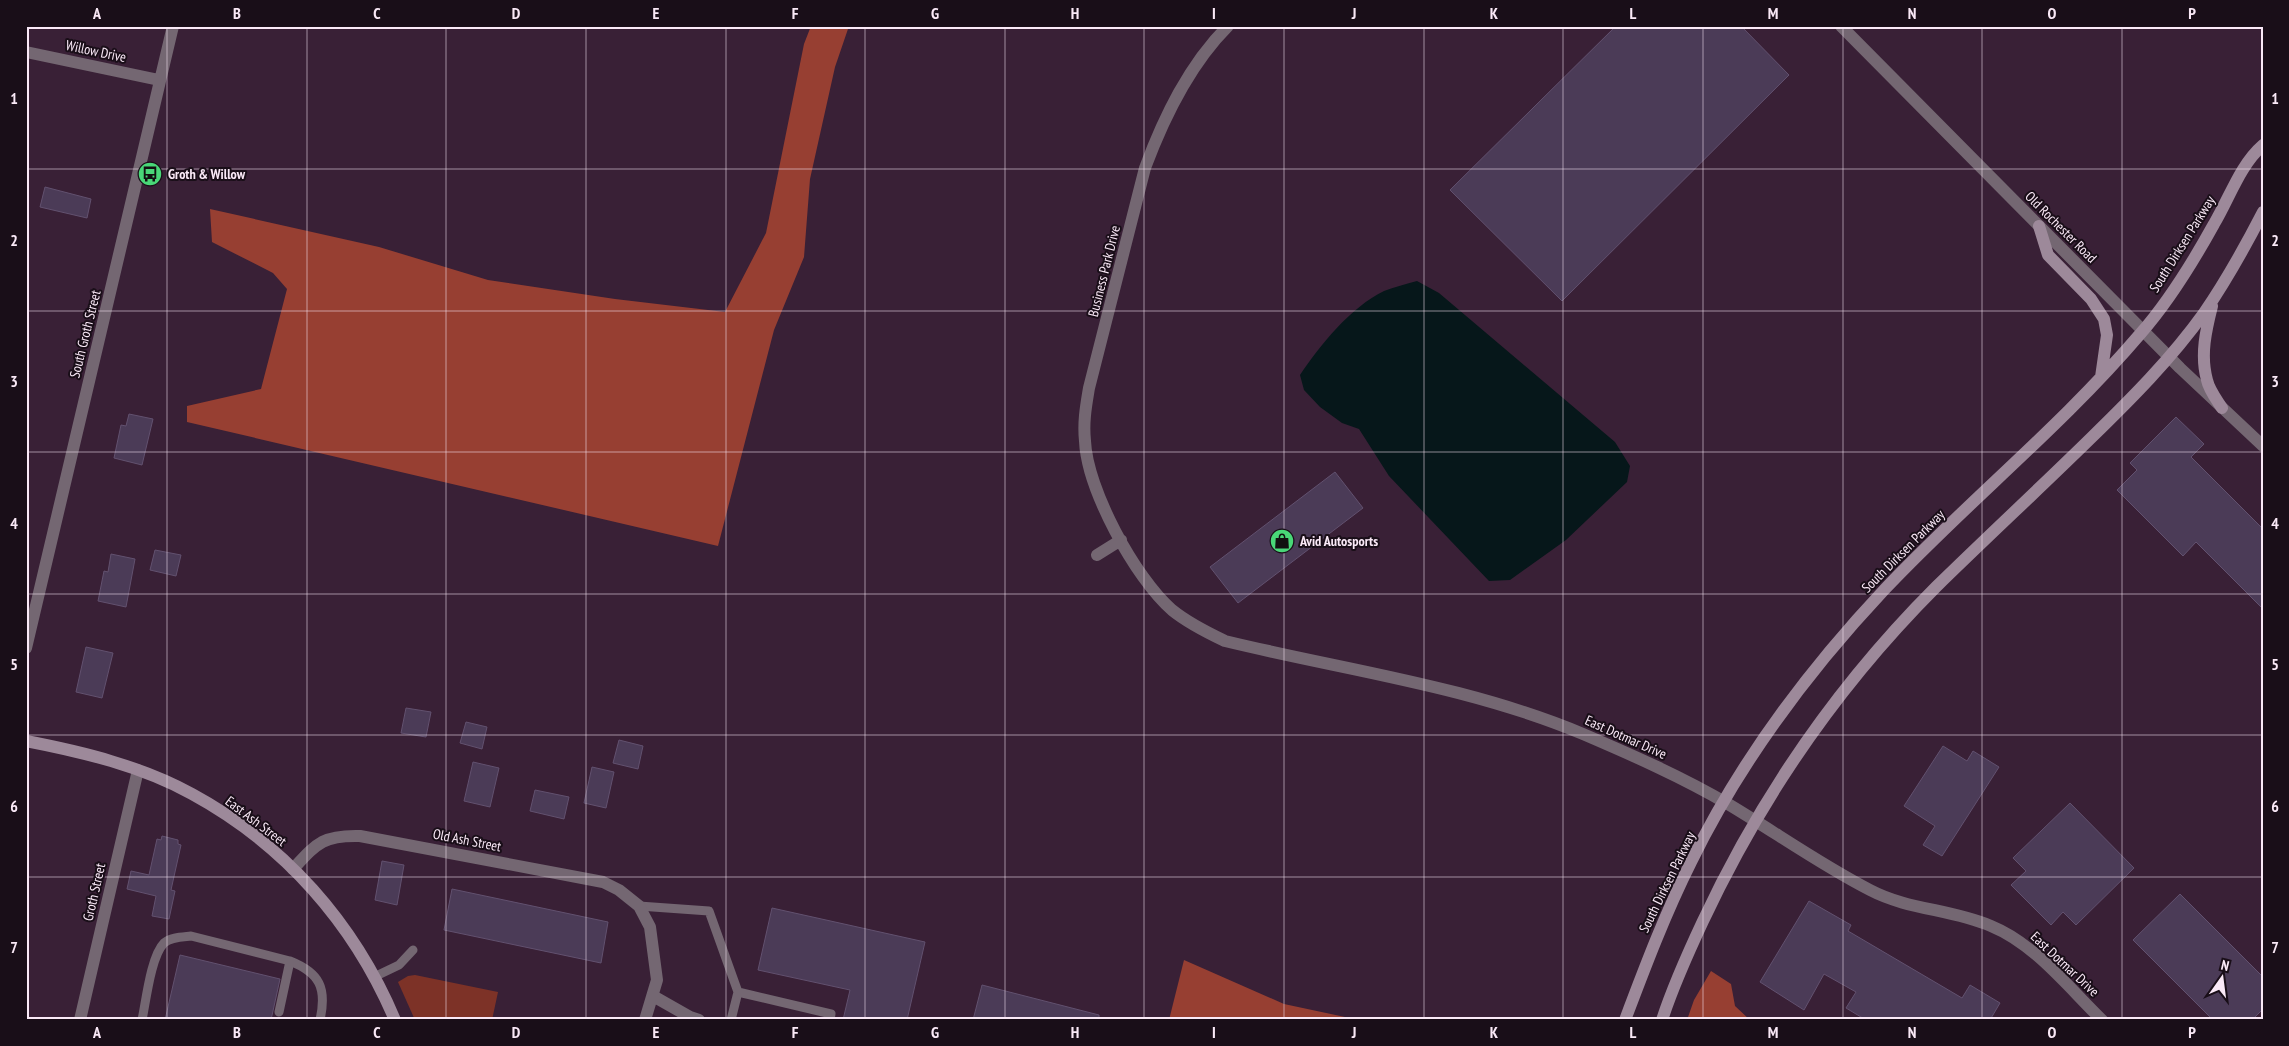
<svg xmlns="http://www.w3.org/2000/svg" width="2289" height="1046" font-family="'PT Sans Narrow',sans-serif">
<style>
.green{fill:#7d3227}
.forest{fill:#973f32}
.water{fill:#06171a}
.building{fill:#4b3b57;stroke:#62516f}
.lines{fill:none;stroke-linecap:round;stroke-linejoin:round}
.lane{stroke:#746772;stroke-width:9}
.street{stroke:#746772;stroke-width:12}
.secondary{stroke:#9d899a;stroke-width:12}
.grid{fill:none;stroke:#fae9f7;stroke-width:1;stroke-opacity:0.55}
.labels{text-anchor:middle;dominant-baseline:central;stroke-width:4;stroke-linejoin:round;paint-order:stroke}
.street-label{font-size:14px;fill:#fae9f7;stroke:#190e18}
.poi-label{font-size:14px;font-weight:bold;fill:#fae9f7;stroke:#190e18;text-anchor:start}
.neatline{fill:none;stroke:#fae9f7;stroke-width:2}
.grid-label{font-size:16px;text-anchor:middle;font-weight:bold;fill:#fae9f7}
</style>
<rect width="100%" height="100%" fill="#392036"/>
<path class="green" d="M415,975L498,992L492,1020H415L398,982L408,976Z"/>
<path class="forest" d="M811,26H849L835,67L810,179L804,257L774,330L718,546L187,422V406L261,389L287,289L273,273L212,242L210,209L379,247L488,280L615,299L725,312L766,233L804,44Z
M1184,960L1284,1004L1359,1020H1169Z
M1711,971L1731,984L1735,1006L1750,1020H1687L1694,1000Z"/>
<path class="water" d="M1417,281L1439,293L1615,442L1630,466L1627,482L1566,540L1510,580L1489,581L1389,476L1359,429L1342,423L1320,407L1304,390L1300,375C1320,345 1351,307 1384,291C1394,287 1406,284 1417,281Z"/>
<path class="building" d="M1616,26H1741L1789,75L1562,301L1450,190Z
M45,187L91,199L87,218L40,207Z
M129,414L153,419L142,465L114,458L121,425L126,426Z
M2176,417L2204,444L2191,457L2263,529V609L2196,542L2183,556L2117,490L2137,470L2130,463Z
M1335,472L1363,508L1238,603L1210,567Z
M155,550L181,555L176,576L150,570Z
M111,554L135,559L126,607L98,601L104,571L108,572Z
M86,647L113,653L102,698L76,692Z
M406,708L431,712L426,737L401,733Z
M466,722L487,727L482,749L460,743Z
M619,740L643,746L638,769L613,763Z
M1943,746L1967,761L1973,751L1999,767L1942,856L1923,845L1935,826L1904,806Z
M473,762L499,768L490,807L464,801Z
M592,767L614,772L606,808L584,803Z
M535,790L569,797L564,819L530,811Z
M2070,803L2134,868L2076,925L2063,912L2051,925L2011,885L2026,871L2013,858Z
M162,836L178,840V844L181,845L171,890L175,891L169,919L152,916L156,896L127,889L131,871L149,875L157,839L161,840Z
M382,861L404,865L397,905L375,900Z
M452,889L608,922L601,963L444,930Z
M2180,894L2263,977V1009L2252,1020H2213L2133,940Z
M1809,901L1851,925L1848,931L1962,998L1970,985L2000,1003L1990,1020H1866L1846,1008L1856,992L1824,974L1804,1010L1760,982Z
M772,908L925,942L907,1020H843L850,990L758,970Z
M180,955L280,979L271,1020H165Z
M982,985L1099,1015V1020H973Z"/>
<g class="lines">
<path class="lane" d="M639,906L709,911L738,992
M376,976L399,965L413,950
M279,1012L290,961
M142,1020C146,1001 151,956 164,943C171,937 182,937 191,936L290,961C320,973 327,988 320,1020
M731,1020L738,992L831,1014L830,1020"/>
<path class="street" d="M1228,26C1189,65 1164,117 1145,168L1089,388C1086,406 1083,422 1085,441C1087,489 1135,578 1172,610C1188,623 1206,632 1225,641C1344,670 1469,686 1583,734C1632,755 1682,777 1728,804C1775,832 1821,865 1870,890C1908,910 1951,909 1991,926C2035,944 2068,987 2102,1020
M1841,26L2180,368L2263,446
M26,52L159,80
M1097,555L1121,540
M26,648L173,26
M293,869C317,843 323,835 360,836L603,882L619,890L639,906L650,927L657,980L645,1020
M653,996L690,1017L699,1020
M80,1020L138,770"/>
<path class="secondary" d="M2039,226L2048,255L2091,299L2104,319L2107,335L2101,377
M2212,306C2206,330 2200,355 2207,380C2209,390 2217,400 2222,408
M26,741C83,752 141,766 192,794C284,844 354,923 395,1020
M1625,1020C1645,967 1665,914 1691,862C1740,762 1808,671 1884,590C1967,502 2062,426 2141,333C2170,300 2193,262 2214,224C2230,197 2240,165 2263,145
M1662,1020C1673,986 1688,953 1703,921C1761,797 1839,684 1936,587C1987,537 2040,488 2091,438C2131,399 2171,359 2204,313C2226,281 2245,247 2263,212"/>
</g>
<path class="grid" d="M167,26V1020M307,26V1020M446,26V1020M586,26V1020M726,26V1020M865,26V1020M1005,26V1020M1144,26V1020M1284,26V1020M1424,26V1020M1563,26V1020M1703,26V1020M1843,26V1020M1982,26V1020M2122,26V1020M26,169H2263M26,311H2263M26,452H2263M26,594H2263M26,735H2263M26,877H2263"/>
<defs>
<g id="bus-disc" transform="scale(1.25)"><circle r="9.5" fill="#49d778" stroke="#190e18"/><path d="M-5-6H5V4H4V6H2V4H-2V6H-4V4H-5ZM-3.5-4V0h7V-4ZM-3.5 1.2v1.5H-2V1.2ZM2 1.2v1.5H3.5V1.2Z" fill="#111"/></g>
<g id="shop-disc" transform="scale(1.25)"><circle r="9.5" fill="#49d778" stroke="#190e18"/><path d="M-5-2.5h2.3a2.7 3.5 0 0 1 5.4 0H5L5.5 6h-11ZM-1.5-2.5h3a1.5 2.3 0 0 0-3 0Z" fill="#111"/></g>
</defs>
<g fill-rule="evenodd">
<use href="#bus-disc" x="150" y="174"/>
<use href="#shop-disc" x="1282" y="541"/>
</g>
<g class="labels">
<g class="street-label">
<text transform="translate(96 51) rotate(12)">Willow Drive</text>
<text transform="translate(2061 227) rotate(45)">Old Rochester Road</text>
<text transform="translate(2182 244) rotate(-58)">South Dirksen Parkway</text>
<text transform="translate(1104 271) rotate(-76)">Business Park Drive</text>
<text transform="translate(85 334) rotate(-76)">South Groth Street</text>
<text transform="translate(1903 551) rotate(-45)">South Dirksen Parkway</text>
<text transform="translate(1626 737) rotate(24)">East Dotmar Drive</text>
<text transform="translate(256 821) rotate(37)">East Ash Street</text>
<text transform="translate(467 840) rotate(11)">Old Ash Street</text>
<text transform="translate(1667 882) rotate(-64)">South Dirksen Parkway</text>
<text transform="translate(94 892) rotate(-77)">Groth Street</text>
<text transform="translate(2065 964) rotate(43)">East Dotmar Drive</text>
</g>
<g class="poi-label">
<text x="168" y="174">Groth &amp; Willow</text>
<text x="1300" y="541">Avid Autosports</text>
</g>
</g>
<rect width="2289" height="1046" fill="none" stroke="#190e18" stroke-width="55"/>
<g transform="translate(2222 978) rotate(14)" stroke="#190e18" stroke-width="4" paint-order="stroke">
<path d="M0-4L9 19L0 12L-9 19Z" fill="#fae9f7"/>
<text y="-8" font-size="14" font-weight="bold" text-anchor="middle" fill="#fae9f7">N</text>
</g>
<rect x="28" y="28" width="2234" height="990" class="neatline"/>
<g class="grid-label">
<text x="97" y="19">A</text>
<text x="237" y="19">B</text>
<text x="377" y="19">C</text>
<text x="516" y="19">D</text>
<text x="656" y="19">E</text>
<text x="795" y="19">F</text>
<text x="935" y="19">G</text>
<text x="1075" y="19">H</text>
<text x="1214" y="19">I</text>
<text x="1354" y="19">J</text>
<text x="1494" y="19">K</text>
<text x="1633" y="19">L</text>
<text x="1773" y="19">M</text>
<text x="1912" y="19">N</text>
<text x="2052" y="19">O</text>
<text x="2192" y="19">P</text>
<text x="14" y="104">1</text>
<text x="2275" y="104">1</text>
<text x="14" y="246">2</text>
<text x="2275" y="246">2</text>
<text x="14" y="387">3</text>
<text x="2275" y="387">3</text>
<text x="14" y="529">4</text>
<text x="2275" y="529">4</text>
<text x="14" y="670">5</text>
<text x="2275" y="670">5</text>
<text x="14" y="812">6</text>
<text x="2275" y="812">6</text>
<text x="14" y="953">7</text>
<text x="2275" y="953">7</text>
<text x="97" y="1038">A</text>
<text x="237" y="1038">B</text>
<text x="377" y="1038">C</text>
<text x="516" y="1038">D</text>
<text x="656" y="1038">E</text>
<text x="795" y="1038">F</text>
<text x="935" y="1038">G</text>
<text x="1075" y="1038">H</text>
<text x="1214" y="1038">I</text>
<text x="1354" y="1038">J</text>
<text x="1494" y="1038">K</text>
<text x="1633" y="1038">L</text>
<text x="1773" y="1038">M</text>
<text x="1912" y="1038">N</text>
<text x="2052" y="1038">O</text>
<text x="2192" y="1038">P</text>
</g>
</svg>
